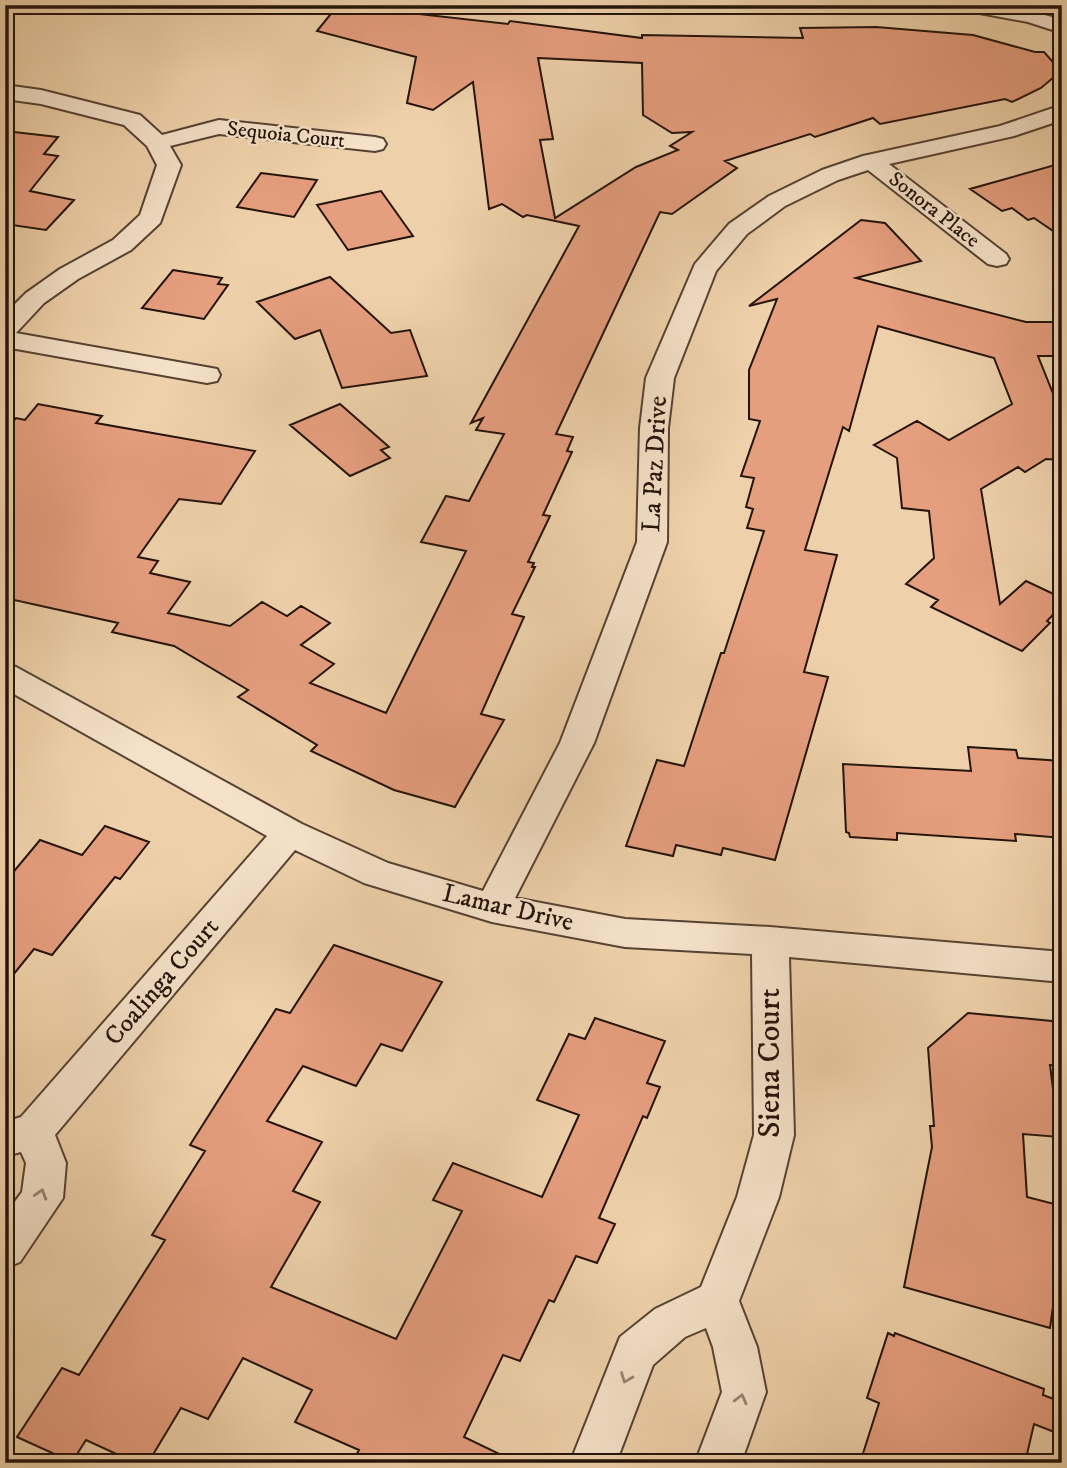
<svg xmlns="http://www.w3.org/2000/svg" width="1067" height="1468" font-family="'IM FELL DW Pica',serif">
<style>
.building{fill:#e59e7e;stroke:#24130b;stroke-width:2;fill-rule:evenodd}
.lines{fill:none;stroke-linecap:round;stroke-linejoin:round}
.street-casing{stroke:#564233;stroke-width:4}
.street{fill:#f4e1c8;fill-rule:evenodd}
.oneway{stroke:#968473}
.labels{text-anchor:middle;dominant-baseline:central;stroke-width:5;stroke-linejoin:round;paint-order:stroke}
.far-street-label{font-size:21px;fill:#24130b;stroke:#f4e1c8}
.street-label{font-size:26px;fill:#24130b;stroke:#f4e1c8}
.near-street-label{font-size:32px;fill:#24130b;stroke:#f4e1c8}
</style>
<rect width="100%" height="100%" fill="#eed1aa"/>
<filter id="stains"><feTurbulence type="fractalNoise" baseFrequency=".00286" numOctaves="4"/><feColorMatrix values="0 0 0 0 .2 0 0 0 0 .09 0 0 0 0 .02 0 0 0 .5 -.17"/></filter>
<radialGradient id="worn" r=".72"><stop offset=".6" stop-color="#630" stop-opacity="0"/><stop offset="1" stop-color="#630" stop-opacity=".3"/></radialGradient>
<path class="building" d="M338,5L508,24L510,21L642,38V35L803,38L800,28L876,27L973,35L1035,52H1044L1061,71L1041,88L1012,102L1005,99L880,124L873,118L815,137L810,134L725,161L737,168L672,214L660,212L556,434L573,437L567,451L572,452L543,515L550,516L528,562L534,563L532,567H535L512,614L524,617L481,714L504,720L455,807L394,790L311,751L317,745L238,697L248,690L174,646L112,632L118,623L5,598V431L16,418L25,420L38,404L102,416L96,423L255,451L221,504L179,499L138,557L158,561L150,573L190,582L168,613L230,626L262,602L287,616L301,606L330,623L301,645L334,664L310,683L386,713L466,551L421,542L446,496L469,501L504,434L476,430L483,418L471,423L579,226L527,215L523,217L502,204L489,209L473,82L433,110L407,103L416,57L317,31ZM538,58L642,63L643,115L672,133L692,132L670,146L678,150L636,167L555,218L540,140L553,139Z
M5,131L58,137L44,154L58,156L30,191L74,200L46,230L5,224Z
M1062,163V237L1034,218L1028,220L1012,208L1002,211L970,189Z
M261,173L317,180L294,217L237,207Z
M381,191L413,236L348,250L317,205Z
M861,220L885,223L921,261L856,278L1026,322H1062V356H1038L1062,416V460L1046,459L1025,472L1018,467L981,489L1000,604L1026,581L1062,598V605L1047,621L1050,623L1022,651L931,607L938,600L906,584L934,558L929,511L902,508L897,458L874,445L917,421L949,440L1012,404L994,358L878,326L849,431L843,427L805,550L837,555L804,672L828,677L775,860L723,848L721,855L676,845L673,856L626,846L657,760L684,766L721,653H724L764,531L747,528L753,509L746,507L754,478L741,476L760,421L749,419V370L777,299L749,306Z
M173,270L222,278L218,284L228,285L204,319L142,308Z
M330,277L391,333L410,330L427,376L342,388L320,330L295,339L257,302Z
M340,404L389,447L381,450L390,458L350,476L290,425Z
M968,747L1016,750L1018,758L1062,761V838L1015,834L1016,841L897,833V840L850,837L849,833L846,832L843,764L971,771Z
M105,826L149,842L120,879L115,877L52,955L34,949L5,985V882L40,840L82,855Z
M334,945L442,982L402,1051L381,1044L356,1086L303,1066L267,1121L322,1142L293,1191L320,1202L271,1287L396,1339L462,1211L433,1200L453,1163L542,1197L579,1115L537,1100L569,1034L585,1039L595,1018L665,1041L647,1083L660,1087L647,1118L643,1116L599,1218L615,1224L597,1263L576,1256L554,1302L549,1300L520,1361L503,1355L464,1437L518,1463H352L359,1450L295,1422L312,1390L243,1358L208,1419L181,1408L148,1463H136L86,1440L72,1462L17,1437L62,1368L79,1375L165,1240L152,1235L205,1151L190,1145L276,1009L290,1013Z
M968,1013L1062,1022V1066L1050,1065L1059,1137L1023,1134L1027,1197L1062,1206V1243L1050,1328L904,1287L932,1147L930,1126H934L928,1048Z
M888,1333L894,1336L895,1333L1044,1389L1043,1395L1062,1402V1435L1034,1424L1025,1463H860L879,1403L867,1398Z"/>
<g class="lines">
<g class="street-casing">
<path id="street" d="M639,5H690L687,9C673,13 656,13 642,9Z
M955,5C993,5 1026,8 1062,20V33L1028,22L958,9Z
M5,85L41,90L140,115L162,135L219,120L375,137L383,139L386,144L383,149L375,151L219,134L170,146L181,165L160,223L131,250L78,279L44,303L16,333L217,369L220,375L217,381L207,383L5,347V314L26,293L60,269L113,240L140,215L157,165L147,146L124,125L41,104L5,99Z
M1062,105V120L1014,136L889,164L1006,254L1009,259L1006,264L997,266L988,264L868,170L838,180L785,206L747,234L716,271L674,378L668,428L667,542L594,743L515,898L625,919L770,927L1062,952V982L789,957L794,1135L779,1197L739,1301L757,1347L766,1392L741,1463H695L722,1392L713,1347L706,1328L685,1337L653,1365L616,1463H570L620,1337L655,1309L701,1287L737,1197L754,1135L752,954L625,947L492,922L364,883L295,850L55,1135L66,1163L63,1198L20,1262L5,1268V1215L22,1192L26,1163L21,1152L5,1156V1122L21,1117L267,836L5,689V664L16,667L302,824L388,863L483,891L560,743L637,542L640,428L646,378L695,264L729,224L769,196L822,170L863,156L1000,126Z"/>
</g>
<use href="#street" class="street"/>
</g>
<defs><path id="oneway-chevron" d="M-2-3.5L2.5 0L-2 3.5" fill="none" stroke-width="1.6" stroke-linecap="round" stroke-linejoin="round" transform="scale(1.75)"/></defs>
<g class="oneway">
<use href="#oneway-chevron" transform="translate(41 1194) rotate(-73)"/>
<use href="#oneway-chevron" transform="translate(626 1378) rotate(111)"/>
<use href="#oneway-chevron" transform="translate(741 1399) rotate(-76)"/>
</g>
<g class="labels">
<g class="far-street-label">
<text transform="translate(286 135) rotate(6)">Sequoia Court</text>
<text transform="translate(934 210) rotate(38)">Sonora Place</text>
</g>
<g class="street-label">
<text transform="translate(655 464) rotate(-87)">La Paz Drive</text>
<text transform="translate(508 908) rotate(13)">Lamar Drive</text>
<text transform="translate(162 982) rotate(-49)">Coalinga Court</text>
</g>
<g class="near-street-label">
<text transform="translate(770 1063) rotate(-90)">Siena Court</text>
</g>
</g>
<rect width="1067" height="1468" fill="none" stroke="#eed1aa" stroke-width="28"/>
<rect x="7" y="7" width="1053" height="1454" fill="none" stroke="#24130b" stroke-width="3.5"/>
<rect x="14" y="14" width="1039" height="1440" fill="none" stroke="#24130b" stroke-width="2"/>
<rect width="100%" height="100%" filter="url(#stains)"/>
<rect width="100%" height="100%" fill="url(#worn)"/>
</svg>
